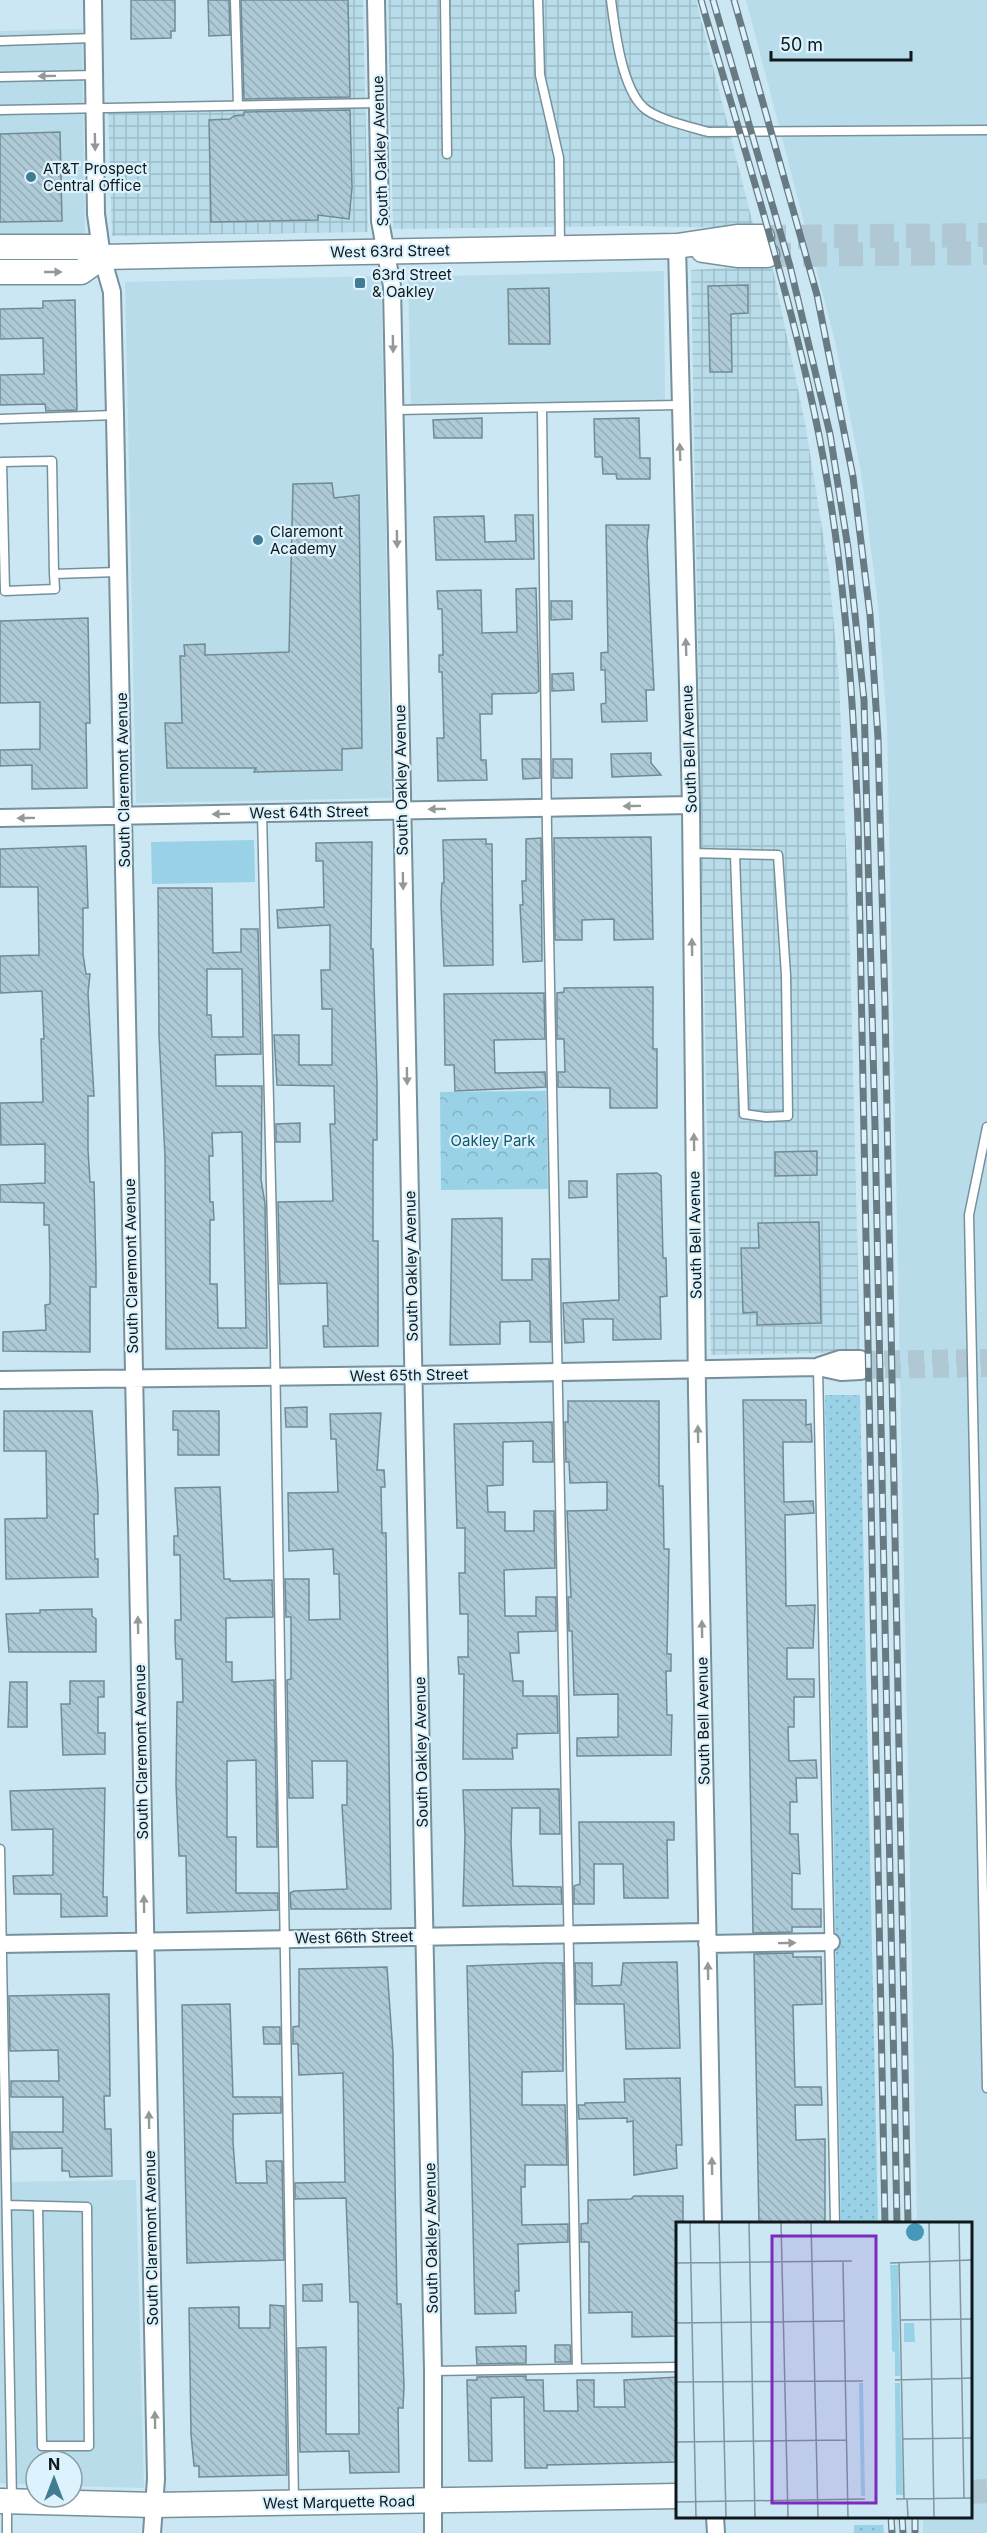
<svg xmlns="http://www.w3.org/2000/svg" width="987" height="2533" font-family="Inter,sans-serif">
<style>
.built{fill:#b8dcea}
.industrial{fill:url(#industrial-grid)}
.grass{fill:url(#grass-dots)}
.forest{fill:url(#forest-crowns)}
.pitch{fill:#99d1e7}
.building{fill:url(#building-back-hatch);stroke:#718b96;stroke-width:1.5;fill-rule:evenodd}
.lines{fill:none;stroke-linecap:round;stroke-linejoin:round}
.street-tunnel{stroke:#afc8d3;stroke-width:16;stroke-dasharray:16 8;stroke-linecap:butt}
.secondary-tunnel{stroke:#afc8d3;stroke-width:24;stroke-dasharray:24 12;stroke-linecap:butt}
.lane-casing{stroke:#77919c;stroke-width:11}
.street-casing{stroke:#77919c;stroke-width:20}
.secondary-casing{stroke:#77919c;stroke-width:27}
.lane{stroke:#fff;stroke-width:8}
.street{stroke:#fff;stroke-width:16}
.secondary{stroke:#fff;stroke-width:24}
.rail-casing{stroke:#687b82;stroke-width:7}
.rail{stroke:#dcf3fd;stroke-width:4.5;stroke-dasharray:14;stroke-linecap:butt}
.oneway{fill:#939899}
.poi-dot{fill:#407d93;stroke:#dcf3fd;stroke-width:2}
.labels{text-anchor:middle;dominant-baseline:central;stroke-width:4.5;stroke-linejoin:round;paint-order:stroke}
.street-label{font-size:15px;fill:#0f191d;stroke:#dcf3fd}
.poi-label{font-size:15px;fill:#0f191d;stroke:#dcf3fd;text-anchor:start}
.park-label{font-size:15px;fill:#13576c;stroke:#dcf3fd}
.inset-road{fill:none;stroke:#80959d;stroke-width:1.5}
.view{fill:#7b2cbf;fill-opacity:0.15;stroke:#7b2cbf;stroke-width:3}
.inset-edge{fill:none;stroke:#0f191d;stroke-width:3}
</style>
<defs>
<pattern id="industrial-grid" width="8" height="8" patternUnits="userSpaceOnUse" patternTransform="scale(1.5)"><rect width="8" height="8" fill="#b8dcea"/><path d="M0 4h8M4 0v8" fill="none" stroke="#9dbcc8"/></pattern>
<pattern id="grass-dots" width="8" height="8" patternUnits="userSpaceOnUse" patternTransform="scale(1.5)"><rect width="8" height="8" fill="#99d1e7"/><path d="M2 2h.1M6 6h.1" fill="none" stroke="#83b3c6" stroke-width="1.8" stroke-linecap="round"/></pattern>
<pattern id="forest-crowns" width="20" height="18" patternUnits="userSpaceOnUse" patternTransform="scale(1.5)"><rect width="20" height="18" fill="#99d1e7"/><path d="M2 6a3 3 0 1 1 6 0M12 15a3 3 0 1 1 6 0" fill="none" stroke="#83b3c6"/></pattern>
<pattern id="building-back-hatch" width="6" height="6" patternUnits="userSpaceOnUse" patternTransform="scale(1.5)"><rect width="6" height="6" fill="#aecad6"/><path d="M-1 5l2 2M0 0l6 6M5-1l2 2" fill="none" stroke="#94adb7"/></pattern>
</defs>
<rect width="100%" height="100%" fill="#cbe7f3"/>
<path class="built" d="M746,0H987V2533H923V2517L970,2516V2224H917L887,724L878,604L861,472L835,341Z
M82,29L85,238L0,240V31Z
M664,271L665,405L411,410L408,277Z
M381,276L391,798L136,803L125,282Z
M0,1957L6,2182L136,2180L144,2488L72,2486V2461H36V2485L0,2483Z"/>
<path class="industrial" d="M235,0H363L368,232L112,236L108,108L238,106Z
M388,0H696L754,228L625,226L393,229Z
M772,265L805,423L829,572L839,679L850,948L860,1352L711,1355L691,270Z"/>
<path class="grass" d="M825,1395H860L878,2224H841Z
M854,2525H883L884,2533H854Z"/>
<path class="forest" d="M546,1091L548,1189L441,1190L440,1092Z"/>
<path class="pitch" d="M254,840L255,882L152,884L151,842Z"/>
<path class="building" d="M131,0H175V31H171V38L131,39Z
M208,0H229L230,35L209,36Z
M241,0H348L350,97L244,99Z
M350,110L352,188L349,219L318,215V220L211,222L209,120L230,119L234,116L244,115V112Z
M60,132L62,221L0,222V134Z
M748,285V313L731,314L732,372H710L708,286Z
M549,288L550,344H509L508,289Z
M75,300L77,410L46,411L45,404L0,405V375L44,374L43,338L0,339V309L43,308V301Z
M482,418V438H434L433,420Z
M639,418L640,458H650V479H617L616,474H603L602,457H595L594,419Z
M332,483L334,498L359,495L362,748L342,749V770L254,772L256,768H167L165,723H182L180,656H185L184,645L205,644V655L289,652L293,484Z
M515,515H533L534,559L436,560L434,517L484,516L485,542L516,541Z
M606,525H649L647,543L654,690H646L647,721L602,722L601,704L606,703L605,670H601V653L608,652Z
M536,588L539,691L536,693L492,694V714H480L481,760H486L487,780L438,781L437,738H444L442,672H439V655H443L442,609H438L437,591L481,590L482,633L517,632L516,589Z
M551,601H572V619L551,620Z
M88,618L90,723H86L87,788L32,789V765L0,766V750L40,749V702L0,703V621Z
M573,673L574,690L552,691V674Z
M651,753V763L661,775L612,777L611,754Z
M522,759H540V778L523,779Z
M553,759H572V778H553Z
M651,837L653,939L614,940V919L582,920V940H555L554,838Z
M541,838L542,961L523,962L520,905H523L522,881H526V839Z
M486,839V844H492L493,965L444,966L441,905L442,883H444L443,840Z
M372,842L371,949H373L377,1085V1140H373V1241H378V1346L324,1347L323,1326H328L327,1283L280,1284L278,1202L333,1201L330,1124H335L334,1086L277,1085L274,1035H299V1065H332V1009H322L321,970H330V925L278,928L277,910L324,907L323,861H316V843Z
M86,846L88,908H83V954L86,974H90L88,993L94,1096H88V1150L90,1182H94L96,1269V1287H90V1352L3,1351V1332L46,1330L45,1305L50,1304V1266L49,1225H44V1203L0,1202V1185L45,1183V1144L1,1145L0,1103L43,1102L41,1039H44L42,991L0,993V956L39,955L38,887H0V849Z
M158,888H212L213,953L241,952V929H258L261,1054L215,1055L216,1086H262L261,1180L265,1203L267,1348L166,1349L165,1157L159,1035ZM207,969H242L243,1037H212L211,1015H207ZM242,1132L246,1328H218L217,1284H210V1220H214L213,1202H210L209,1156H213L212,1133Z
M653,987V1049H657V1108H610V1088L558,1087V1072H565L564,1039H557V993L564,992V988Z
M544,993L545,1039L494,1040L495,1073L545,1072L546,1087L455,1091L454,1065H445L444,994Z
M300,1123V1142H276V1124Z
M817,1151V1175L775,1176V1152Z
M657,1173L661,1176L663,1258H666L667,1296L660,1297L661,1339L613,1340V1319H583L584,1342L565,1343L563,1303L619,1300L617,1174Z
M569,1181H587V1197L569,1198Z
M502,1218V1280H532V1259H549L551,1342H530V1321L500,1322V1344L450,1345L452,1219Z
M819,1222L821,1323L757,1325V1312L743,1313L741,1248H759L758,1223Z
M743,1400H806V1425L811,1424L812,1442H783V1446L784,1502L813,1501L814,1513L785,1515L786,1606L815,1605L813,1648H787V1679H814V1697H794V1727H788L789,1761L816,1760L817,1778H796L797,1802H790V1834H798L800,1874L792,1873V1909H821V1927H792V1932L753,1933Z
M568,1401H659V1486H663L664,1549H669L667,1654H671V1671H666L667,1715H672L671,1755L577,1756V1738L618,1737V1694L574,1695L572,1631H569L568,1597H571L567,1511L607,1510V1482L570,1483L569,1462H566L565,1422H568Z
M307,1407V1427H286L285,1408Z
M4,1411H92L98,1495V1514H94L95,1559H98V1577L6,1579L5,1519L47,1518L46,1451H4Z
M173,1411H219V1455H178V1430H173Z
M381,1413L377,1470H384L385,1487H381L382,1533H386L391,1909H291L290,1893L294,1891L347,1889L342,1805H347V1761H312L313,1798H289L287,1680L291,1679V1617H286L285,1579H309V1620L340,1619L339,1574H334L333,1549L289,1551L288,1493L338,1492L336,1439H331L330,1414Z
M552,1422L553,1462H533V1441L503,1442V1485L487,1486L488,1512H505V1531H534V1511H554L555,1568L504,1570L505,1616H536V1597H556V1631L518,1632L519,1653H510L513,1681H523V1696H557L558,1733L517,1734V1748H512L513,1759H463L464,1674H459L458,1657H468V1614H460L459,1573H465V1528H457L454,1424Z
M220,1487L224,1579H230V1581L272,1580L273,1617L226,1618V1662H232V1682L274,1680L277,1847H257L256,1760L227,1761V1837H236V1893H278V1910L187,1913L186,1856H179L176,1784L177,1702H183L182,1659H176L175,1639V1620H181L180,1555H174V1536H178L175,1488Z
M92,1609V1616L96,1619V1652H9L6,1614L40,1613V1610Z
M70,1681H104V1697H98V1733H105V1754L63,1755L61,1704H70Z
M10,1682H27V1727H8Z
M105,1788L103,1897H107V1916L61,1917V1894H14L13,1876L53,1875V1829L12,1830L10,1791Z
M559,1789L560,1834H540V1808H512L511,1842L513,1886L561,1887L562,1904L463,1906L465,1836L463,1790Z
M579,1822H674V1840H667L668,1898H624L623,1864H594V1904H574V1886L580,1884Z
M793,1953V1957H821L822,2004L793,2005L795,2087H821L822,2105H795L796,2140L825,2139V2224H759L754,1954Z
M677,1962L680,2048L626,2049L624,2004H576L575,1963H592V1986L621,1985L623,1963Z
M544,1963H563V2071L522,2072V2105H565L567,2165H525V2187H521L522,2225L568,2224V2242L518,2244L519,2291H515L516,2313L475,2314L467,1966Z
M387,1967L393,2053L397,2304H401L404,2386L403,2408H398L399,2472L350,2473L349,2451L300,2452L298,2348L326,2347V2434H359L358,2302H350L346,2198L295,2199V2183L345,2182L343,2073L299,2075L298,2044H293V2027L299,2026V1969Z
M109,1994L110,2096H104L105,2129H111L112,2176L70,2177L69,2171H62V2148L12,2149V2132H63V2097H11V2081H59L58,2050L10,2051L9,1996Z
M230,2004L233,2097H281V2113L233,2114V2142L236,2183H267L266,2161H282L284,2260L187,2263L182,2005Z
M263,2027H280V2044H264Z
M680,2078L682,2145H676L677,2168L634,2175L633,2121L627,2122V2118L579,2119L578,2105H585V2103L625,2102L624,2079Z
M634,2196H683V2224H678V2336L632,2337V2312L589,2313V2242H581V2224L588,2223V2200L631,2199Z
M322,2284V2301H303V2285Z
M270,2305L284,2306L287,2475L199,2477V2466H194L191,2434L189,2308L239,2307V2328H270Z
M555,2345H570L571,2362H555Z
M526,2346V2363L477,2364L476,2347Z
M526,2376V2380H543L544,2411H578L577,2380H594V2407H625L624,2380L678,2377V2462L547,2465V2468H525L524,2397L491,2398L492,2461H469L467,2380H477V2377Z"/>
<g class="lines">
<path class="street-tunnel" d="M860,1359L987,1357
M861,1371L987,1369"/>
<path class="secondary-tunnel" d="M762,237L987,235
M767,255L987,253
M970,2492L987,2491"/>
<g class="lane-casing">
<path id="lane" d="M235,0L238,106
M445,0L447,154
M538,0L540,75L559,158L560,245
M611,0C615,29 621,86 643,107C655,119 691,127 708,132L987,130
M0,41L94,38
M0,77L94,75
M0,110L377,103
M542,408L547,832L577,2368
M394,410L679,405
M0,419L115,415
M54,574L55,589L5,591L2,462L52,461L54,574L118,572
M262,813L275,1351L294,2502
M691,853L778,855L786,975L788,1116L766,1117L744,1114L735,855
M987,1127L969,1215L987,2088
M818,1367L835,2224
M0,1849L12,2500
M7,2205L87,2207L89,2446H42L38,2206
M433,2371L678,2367
M7,2533V2503"/>
</g>
<g class="street-casing">
<path id="street" d="M93,0L96,214L102,257L112,292L115,415L156,2479L152,2533
M376,0L380,221L392,286L433,2371V2533
M677,246L691,805L697,1393L713,2224
M0,818L691,805
M819,1366L840,1359H860
M0,1380L413,1375L818,1367L841,1372L861,1371
M0,1944L707,1932
M707,1944L831,1942
M715,2516L716,2533"/>
</g>
<g class="secondary-casing">
<path id="secondary" d="M0,247H90L102,257
M703,250L737,255H767
M0,272H81L102,257L677,246L737,237H762
M0,2501L155,2505L678,2496"/>
</g>
<use href="#lane" class="lane"/>
<use href="#street" class="street"/>
<use href="#secondary" class="secondary"/>
<g class="rail-casing">
<path id="rail" d="M701,0C740,136 784,272 814,411C843,547 853,685 858,824L885,2224
M713,0L790,266L830,434L848,548L864,700L875,1126L897,2224
M734,0L817,295L853,477L870,615L878,738L885,1007L908,2224
M891,2516L892,2533
M902,2516L903,2533
M915,2516V2533"/>
</g>
<use href="#rail" class="rail"/>
</g>
<defs><path id="oneway-solid" d="M-6-.8H1V-3.2L6.5 0L1 3.2V.8H-6Z" transform="scale(1.5)"/></defs>
<g class="oneway">
<use href="#oneway-solid" transform="translate(47 76) rotate(179)"/>
<use href="#oneway-solid" transform="translate(95 142) rotate(89)"/>
<use href="#oneway-solid" transform="translate(53 272)"/>
<use href="#oneway-solid" transform="translate(393 344) rotate(89)"/>
<use href="#oneway-solid" transform="translate(680 452) rotate(-92)"/>
<use href="#oneway-solid" transform="translate(397 539) rotate(89)"/>
<use href="#oneway-solid" transform="translate(686 647) rotate(-92)"/>
<use href="#oneway-solid" transform="translate(632 806) rotate(179)"/>
<use href="#oneway-solid" transform="translate(437 809) rotate(179)"/>
<use href="#oneway-solid" transform="translate(221 814) rotate(179)"/>
<use href="#oneway-solid" transform="translate(26 818) rotate(179)"/>
<use href="#oneway-solid" transform="translate(403 881) rotate(89)"/>
<use href="#oneway-solid" transform="translate(692 947) rotate(-91)"/>
<use href="#oneway-solid" transform="translate(407 1076) rotate(89)"/>
<use href="#oneway-solid" transform="translate(694 1142) rotate(-91)"/>
<use href="#oneway-solid" transform="translate(698 1434) rotate(-91)"/>
<use href="#oneway-solid" transform="translate(138 1625) rotate(-91)"/>
<use href="#oneway-solid" transform="translate(702 1629) rotate(-91)"/>
<use href="#oneway-solid" transform="translate(144 1904) rotate(-91)"/>
<use href="#oneway-solid" transform="translate(787 1943) rotate(-1)"/>
<use href="#oneway-solid" transform="translate(708 1971) rotate(-91)"/>
<use href="#oneway-solid" transform="translate(149 2120) rotate(-91)"/>
<use href="#oneway-solid" transform="translate(712 2166) rotate(-91)"/>
<use href="#oneway-solid" transform="translate(155 2420) rotate(-91)"/>
</g>
<g class="poi-dot">
<circle cx="31" cy="177" r="6"/>
<rect x="354" y="277" width="12" height="12" rx="3"/>
<circle cx="258" cy="540" r="6"/>
</g>
<g class="labels">
<g class="street-label">
<text transform="translate(380 151) rotate(-92)">South Oakley Avenue</text>
<text transform="translate(390 251) rotate(-1)">West 63rd Street</text>
<text transform="translate(689 749) rotate(-92)">South Bell Avenue</text>
<text transform="translate(123 780) rotate(-91)">South Claremont Avenue</text>
<text transform="translate(401 780) rotate(-91)">South Oakley Avenue</text>
<text transform="translate(309 812) rotate(-1)">West 64th Street</text>
<text transform="translate(695 1235) rotate(-91)">South Bell Avenue</text>
<text transform="translate(131 1266) rotate(-91)">South Claremont Avenue</text>
<text transform="translate(411 1266) rotate(-91)">South Oakley Avenue</text>
<text transform="translate(409 1375) rotate(-1)">West 65th Street</text>
<text transform="translate(703 1721) rotate(-91)">South Bell Avenue</text>
<text transform="translate(141 1752) rotate(-91)">South Claremont Avenue</text>
<text transform="translate(421 1752) rotate(-91)">South Oakley Avenue</text>
<text transform="translate(354 1937) rotate(-1)">West 66th Street</text>
<text transform="translate(151 2238) rotate(-91)">South Claremont Avenue</text>
<text transform="translate(431 2238) rotate(-91)">South Oakley Avenue</text>
<text transform="translate(339 2502) rotate(-1)">West Marquette Road</text>
</g>
<g class="poi-label">
<text x="43" y="168">AT&amp;T Prospect<tspan x="43" dy="17">Central Office</tspan></text>
<text x="372" y="274">63rd Street<tspan x="372" dy="17">&amp; Oakley</tspan></text>
<text x="270" y="531">Claremont<tspan x="270" dy="17">Academy</tspan></text>
</g>
<g class="park-label">
<text x="493" y="1140">Oakley Park</text>
</g>
</g>
<g transform="translate(676 2222)">
<rect width="296" height="296" fill="#cbe7f3"/>
<path d="M214,43H222V71L215,65ZM228,101H238L239,120H228ZM183,161H187L189,274H185Z" fill="#99d1e7"/>
<path d="M215,65L222,71L224,154H219V130L216,129ZM219,161H224L227,273H220Z" fill="#99d1e7"/>
<path d="M230 10a9 9 0 1 1 18 0a9 9 0 1 1-18 0Z" fill="#4699b6"/>
<path class="inset-road" d="M14,0L20,295M43,0L50,295M73,0L79,295M105,0L112,295M135,0L142,295M253,0L258,295M283,0L288,276M167,40L172,295M0,41L176,39M214,41L296,38M223,41L228,277M225,98L296,97M0,101L169,99M219,158L296,156M0,160L187,159M227,217L296,216M0,220L170,218M220,277L296,276M231,277L232,295M0,280L189,277"/>
<path class="view" d="M96,14H200V281H96Z"/>
<rect width="296" height="296" class="inset-edge"/>
</g>
<g transform="translate(54 2479)"><circle r="28" fill="#dcf3fd" stroke="#8a9ca3" stroke-width="1.5"/>
<path d="M0-4.5L10 22L0 15L-10 22Z" fill="#407d93"/>
<text y="-9" font-size="16" font-weight="bold" text-anchor="middle" fill="#0f191d">N</text>
</g>
<path d="M771 51v9h140v-9" fill="none" stroke="#0f191d" stroke-width="3"/>
<text x="780" y="51" font-size="18" fill="#0f191d" stroke="#dcf3fd" stroke-width="4.5" paint-order="stroke">50 m</text>
</svg>
